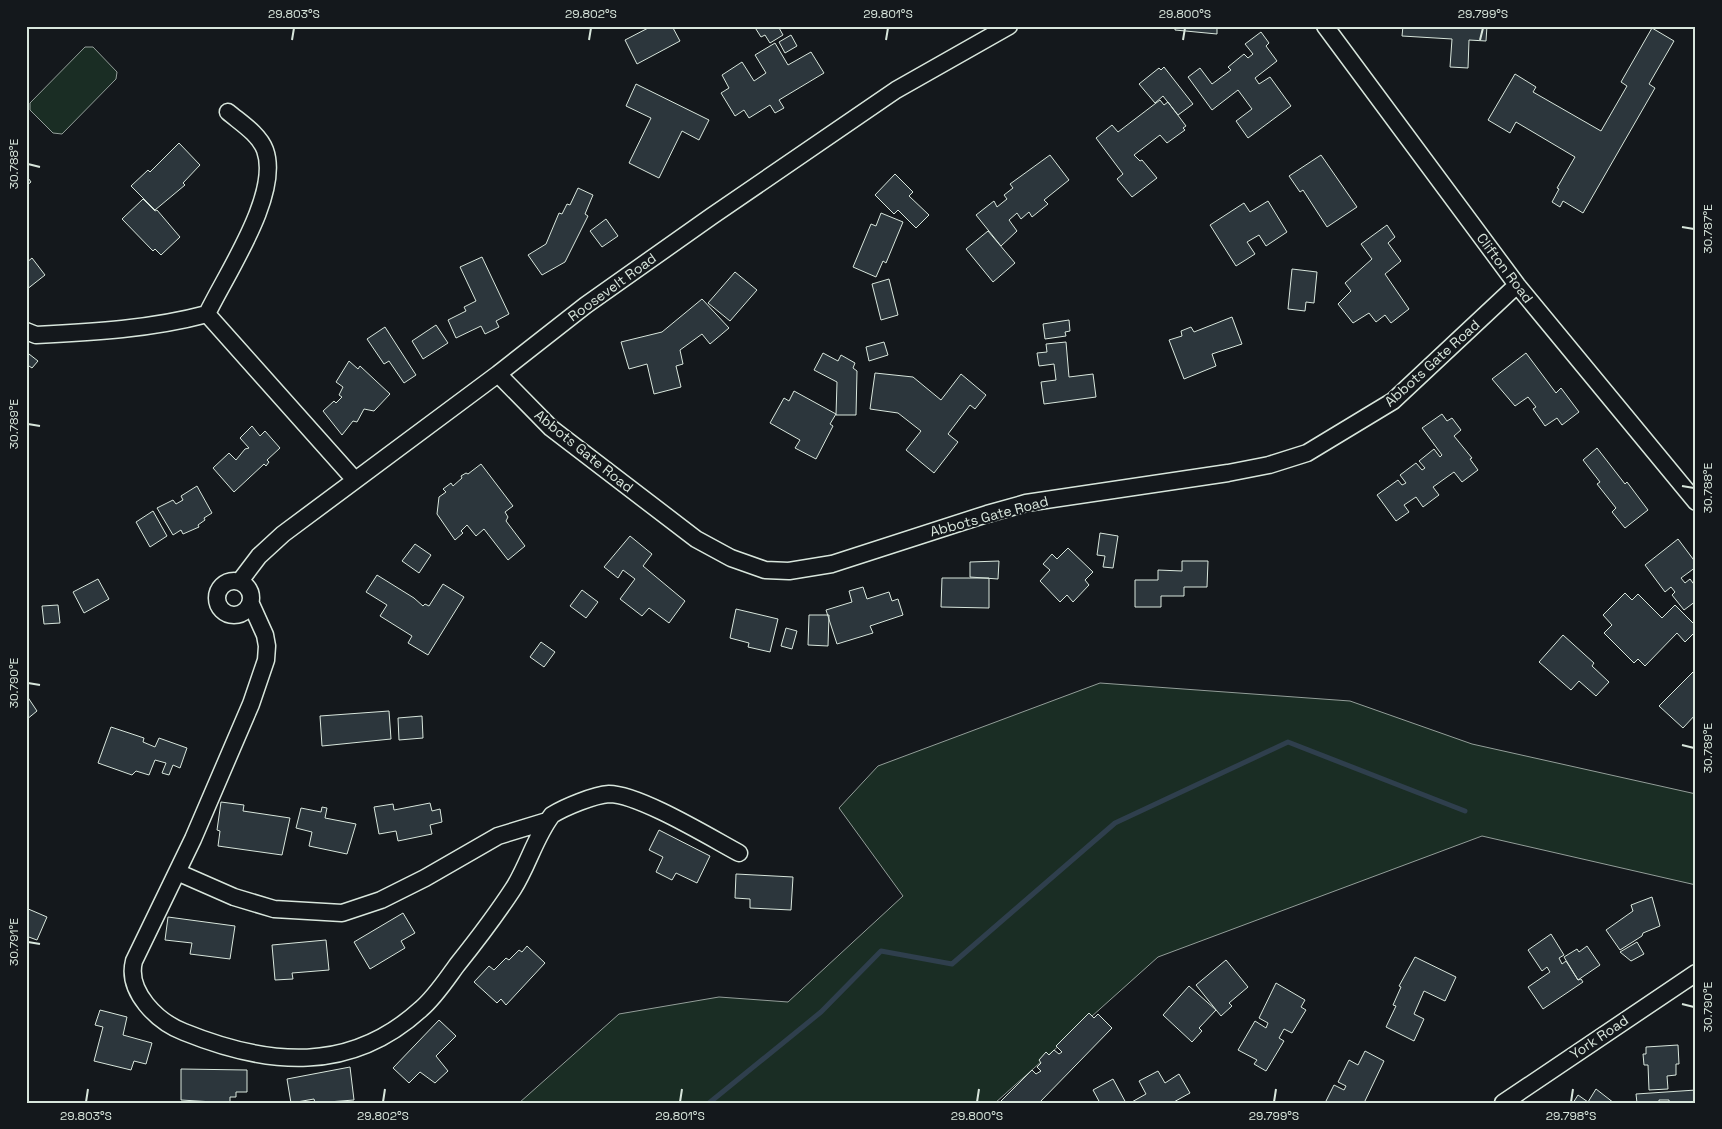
<svg xmlns="http://www.w3.org/2000/svg" width="1722" height="1129" font-family="'Space Grotesk',sans-serif">
<style>
.green{fill:#1a2d24;stroke:#939e99}
.lines{fill:none;stroke-linecap:round;stroke-linejoin:round}
.stream{stroke:#2f3f4d;stroke-width:5}
.building{fill:#2c363c;stroke:#d8e6dc}
.minor-casing{stroke:#d8e6dc;stroke-width:19}
.minor{stroke:#14181c;stroke-width:16}
.ticks{fill:none;stroke:#d8e6dc;stroke-width:2}
.labels{text-anchor:middle;dominant-baseline:central;stroke-width:4;stroke-linejoin:round;paint-order:stroke}
.street-label{font-size:14px;fill:#d8e6dc;stroke:#14181c}
.neatline{fill:none;stroke:#d8e6dc;stroke-width:2}
.ticks-label{font-size:12px;text-anchor:middle;fill:#d8e6dc}
</style>
<rect width="100%" height="100%" fill="#14181c"/>
<path class="green" d="M85,47H93L117,72L116,79L62,134L53,133L30,110V103Z
M1100,683L1350,701L1472,744L1696,794V885L1482,836L1158,957L995,1103H519L619,1014L719,997L788,1002L903,896L839,808L878,766Z"/>
<g class="lines">
<path class="stream" d="M709,1103L821,1012L881,951L952,964L1115,823L1288,742L1465,811"/>
</g>
<path class="building" d="M652,26H672L680,41L637,64L625,40Z
M754,26H778L783,35L770,43L765,35L761,37Z
M1175,26H1217V34L1175,30Z
M1403,26H1487L1486,41L1469,40L1468,68L1450,67L1452,39L1402,36Z
M1652,28L1674,41L1649,84L1655,88L1583,213L1563,201L1560,207L1552,202L1559,189L1557,188L1575,157L1516,122L1510,133L1488,120L1515,74L1536,87L1533,92L1601,131L1627,86L1621,82Z
M1261,32L1269,43L1266,46L1277,61L1255,78L1259,84L1270,77L1291,106L1248,138L1236,121L1252,109L1238,90L1212,110L1188,77L1200,68L1212,84L1231,70L1228,67L1244,54L1248,58L1253,54L1245,44Z
M791,35L797,46L785,53L779,42Z
M775,43L788,65L811,52L824,73L779,100L784,108L775,113L770,105L749,118L744,110L735,116L721,93L729,88L722,75L742,62L754,81L766,73L755,55Z
M1164,67L1193,104L1178,115L1163,96L1155,103L1139,84L1159,68L1161,70Z
M636,84L709,120L699,140L682,131L659,178L629,163L651,118L626,106Z
M1160,100L1164,105L1168,102L1186,126L1183,128L1185,130L1167,143L1160,135L1134,155L1140,161L1142,160L1157,178L1132,197L1117,179L1123,174L1096,138L1112,125L1118,132Z
M179,143L200,165L183,183L185,185L155,210L131,186L148,170L150,172Z
M1050,155L1069,180L1044,200L1048,204L1032,217L1029,212L1021,219L1017,213L1009,220L1017,231L1001,246L976,215L994,201L997,207L1007,199L1004,195L1013,188L1010,184Z
M1321,155L1357,207L1327,227L1303,190L1300,192L1289,176Z
M895,174L913,192L909,196L929,215L916,228L898,210L894,214L875,195Z
M26,175L31,182L26,186Z
M578,188L593,195L585,214L588,216L565,262L542,275L528,255L546,244L559,213L562,214L567,204L570,205Z
M143,199L155,211L157,210L180,237L161,255L155,249L153,251L122,219Z
M1268,201L1287,232L1266,246L1259,235L1247,242L1255,254L1236,266L1210,225L1244,203L1250,212Z
M881,213L903,222L886,263L883,261L876,277L853,267L871,224L876,226Z
M606,219L618,236L602,247L590,231Z
M1387,225L1395,237L1388,243L1401,261L1385,274L1409,309L1391,323L1385,315L1376,322L1369,313L1353,323L1338,304L1351,291L1345,283L1372,259L1361,244Z
M988,231L1015,263L993,282L966,249Z
M482,257L509,314L496,321L499,327L485,334L481,326L456,338L448,320L466,311L464,307L476,301L460,267Z
M32,258L45,275L26,290V263Z
M1292,269L1317,272L1314,303L1306,302L1305,311L1288,309Z
M735,272L757,290L730,321L708,303Z
M889,279L898,315L881,320L872,284Z
M702,299L729,328L710,344L702,334L680,350L683,364L676,366L681,387L654,394L647,364L629,369L621,342L662,332Z
M1232,317L1242,344L1212,354L1216,366L1184,379L1169,340L1182,336L1181,331L1191,327L1194,332Z
M1069,320L1070,331L1065,332L1066,336L1045,339L1043,324Z
M436,325L448,343L423,359L412,341Z
M385,327L416,375L404,383L389,361L384,364L367,339Z
M884,342L888,355L869,361L866,347Z
M1066,342L1069,377L1093,374L1096,397L1044,404L1041,382L1056,380L1054,364L1039,366L1037,353L1047,352L1046,344Z
M823,353L838,361L841,355L855,363L853,368L857,371L856,415H836L837,382L814,370Z
M1526,353L1556,393L1561,388L1579,412L1562,425L1557,418L1545,426L1533,409L1536,407L1528,397L1515,406L1492,379Z
M29,354L38,361L32,368L26,364Z
M349,361L358,369L360,366L390,394L374,411L364,409L357,422L353,421L342,435L323,411L334,401L336,403L342,397L339,395L343,387L336,382Z
M875,373L913,377L941,400L961,374L986,395L975,409L970,405L948,434L958,442L934,473L906,450L921,431L898,413L870,409Z
M794,391L836,414L830,424L833,426L816,459L795,448L800,440L770,423L784,398L789,401Z
M1442,414L1447,421L1452,418L1461,430L1454,436L1472,458L1470,459L1478,470L1462,482L1454,472L1433,487L1439,495L1423,507L1416,497L1404,505L1409,512L1396,521L1377,495L1398,480L1402,485L1406,483L1400,475L1416,463L1422,470L1425,468L1419,461L1434,449L1440,457L1442,455L1422,428Z
M252,426L260,436L265,431L280,448L267,460L269,462L266,466L264,464L234,492L213,468L229,453L236,460L245,449L249,448L240,438Z
M1597,448L1625,484L1627,482L1648,510L1625,528L1612,512L1616,508L1597,484L1600,482L1583,460Z
M481,464L513,506L505,512L508,517L506,521L525,546L508,560L484,529L476,536L467,525L461,531L463,533L455,540L437,514L439,497L446,492L443,489L451,483L453,486L462,478L461,476L466,473L468,474Z
M197,486L212,513L204,518L205,520L198,525L199,527L183,534L181,530L173,535L157,508L173,500L176,504L183,500L181,496Z
M153,511L167,536L150,547L136,522Z
M1100,533L1118,536L1113,568L1103,567L1105,556L1097,555Z
M630,536L652,554L643,566L685,601L669,623L649,608L642,616L620,599L635,579L623,570L618,578L604,567Z
M1678,539L1696,563V567L1681,578L1685,583L1690,579L1696,587V601L1684,610L1672,595L1675,592L1671,587L1665,592L1645,565Z
M415,544L431,555L419,573L402,561Z
M1068,548L1093,572L1085,580L1089,585L1073,602L1067,595L1060,602L1040,581L1050,570L1043,564L1052,554L1057,559Z
M999,561L998,579L970,577V562Z
M1182,561H1208L1207,587H1184V596H1161V607H1135V580H1158V570L1182,571Z
M377,575L414,598L423,606L425,604L429,606L443,584L464,597L428,655L408,643L412,636L380,616L387,605L366,592Z
M942,578H989V608L941,607Z
M98,579L109,599L84,613L73,592Z
M863,587L867,599L889,592L892,601L898,599L903,615L870,626L873,633L837,644L826,610L852,602L849,591Z
M582,590L598,602L586,618L570,606Z
M1625,593L1632,600L1638,594L1662,618L1675,605L1696,626V631L1685,642L1677,633L1645,666L1638,659L1634,663L1604,633L1612,625L1603,615Z
M58,605L60,623L44,624L42,606Z
M736,609L778,619L770,652L748,647L749,643L730,638Z
M809,615H829L828,646L808,645Z
M786,628L797,631L792,649L781,646Z
M1563,635L1594,663L1592,666L1609,682L1596,696L1579,681L1571,690L1539,662Z
M541,642L555,652L544,667L530,657Z
M1696,669V714L1683,728L1659,706Z
M26,692L29,694L27,696L37,711L26,720Z
M389,711L391,739L322,746L320,716Z
M422,716L423,738L399,740L398,718Z
M111,727L144,738L143,742L155,747L159,738L187,748L180,768L173,765L169,775L162,773L166,763L155,760L149,775L136,771L132,775L98,763Z
M221,802L244,805L243,811L290,818L282,855L218,846L220,831L217,830Z
M430,803L432,811L440,809L442,822L430,825L432,834L398,841L396,831L379,834L374,807L393,804L394,810Z
M322,807L327,808L325,818L356,824L347,854L309,846L312,832L296,828L301,808L321,812Z
M659,830L710,856L697,883L676,873L672,880L656,872L663,857L649,850Z
M736,874L793,877L791,910L750,908V899L735,898Z
M1652,897L1660,926L1643,933L1642,936L1620,950L1606,930L1633,911L1631,905Z
M26,908L47,917L37,940L26,936Z
M403,913L415,933L401,941L405,948L370,969L354,942Z
M168,917L235,926L230,959L190,954L192,943L165,940Z
M1551,934L1564,955L1559,958L1562,964L1566,961L1578,980L1581,979L1583,982L1543,1009L1528,987L1550,972L1547,967L1542,971L1528,950Z
M326,940L329,970L292,973L293,979L275,980L272,945Z
M1637,942L1644,954L1631,961L1620,952Z
M527,946L545,963L506,1005L501,999L497,1003L474,982L489,966L494,970L506,958L509,960L519,950L522,952Z
M1587,946L1600,965L1578,980L1564,957L1577,949L1579,952Z
M1415,957L1456,977L1445,1001L1424,991L1414,1014L1424,1019L1414,1041L1386,1027L1396,1006L1393,1005L1401,987L1399,986Z
M1226,960L1248,987L1229,1003L1232,1006L1221,1016L1196,985Z
M1276,983L1305,1000L1301,1007L1306,1010L1292,1033L1284,1029L1279,1038L1284,1041L1266,1071L1254,1064L1257,1060L1238,1050L1255,1021L1266,1028L1268,1023L1259,1018Z
M1189,986L1216,1010L1199,1028L1202,1031L1192,1042L1163,1015Z
M100,1010L127,1017L123,1035L152,1043L146,1064L134,1061L131,1070L94,1061L103,1027L95,1025Z
M1089,1013L1094,1018L1098,1014L1112,1028L1039,1103H1003L1001,1101L1032,1070L1036,1074L1041,1071L1037,1067L1041,1063L1039,1060L1046,1052L1049,1055L1054,1050L1059,1054L1062,1052L1056,1046Z
M439,1020L456,1036L436,1056L448,1071L435,1083L420,1072L409,1083L393,1068Z
M1678,1045L1679,1064H1676V1075L1667,1076L1668,1089L1649,1090L1648,1065H1644L1643,1054H1646V1047Z
M1365,1051L1384,1061L1364,1103H1325L1334,1085L1344,1090L1346,1086L1338,1082L1349,1060L1358,1065Z
M350,1067L354,1100L315,1103L314,1099L291,1103L287,1079Z
M181,1069L247,1070V1092H236V1097H230V1103L181,1100Z
M1158,1071L1165,1083L1179,1074L1190,1093L1172,1103H1130L1146,1094L1139,1081Z
M1113,1079L1126,1103H1100L1093,1090Z
M1596,1089L1614,1103H1573L1578,1095L1588,1102Z
M1696,1090V1103H1669V1100H1659V1103H1637L1636,1094Z"/>
<g class="lines">
<g class="minor-casing">
<path id="minor" d="M1325,26L1517,285L1696,502
M228,112C241,123 259,134 265,150C281,194 226,274 207,314L355,480
M26,331L36,335C94,332 151,329 207,314
M498,374L551,428L696,539L731,558L765,570L789,571L832,564L987,514L1026,503L1228,473L1269,465L1307,453L1393,401L1517,285
M217 598a17 17 0 1 1 34 0a17 17 0 1 1-34 0Z
M240,581L259,556L283,534L498,374L586,305L712,216L896,90L1009,26
M251,604L265,635L267,646L266,660L251,704L193,839L134,961C126,992 158,1022 184,1032C268,1066 350,1074 421,1009C435,997 446,980 457,965C477,940 496,915 513,889C528,866 535,837 552,815C565,807 594,795 609,794C639,794 711,838 739,853
M177,872L234,897L274,909L342,913L381,900L425,878L498,836L547,821
M1503,1103L1696,973"/>
</g>
<use href="#minor" class="minor"/>
</g>
<path class="ticks" d="M292,40L294,28M589,40L591,28M886,40L888,28M1183,40L1185,28M1480,40L1483,28M28,164L40,167M1682,227L1694,229M28,424L40,426M1682,486L1694,488M28,683L40,685M1682,745L1694,748M28,942L40,944M1682,1004L1694,1007M86,1102L88,1089M383,1102L385,1089M680,1102L682,1089M977,1102L979,1089M1274,1102L1276,1089M1571,1102L1573,1089"/>
<g class="labels">
<g class="street-label">
<text transform="translate(1505 268) rotate(53)">Clifton Road</text>
<text transform="translate(612 287) rotate(-36)">Roosevelt Road</text>
<text transform="translate(1432 363) rotate(-42)">Abbots Gate Road</text>
<text transform="translate(584 451) rotate(39)">Abbots Gate Road</text>
<text transform="translate(989 516) rotate(-15)">Abbots Gate Road</text>
<text transform="translate(1599 1037) rotate(-34)">York Road</text>
</g>
</g>
<rect width="1722" height="1129" fill="none" stroke="#14181c" stroke-width="55"/>
<rect x="28" y="28" width="1666" height="1074" class="neatline"/>
<g class="ticks-label">
<text x="294" y="18">29.803°S</text>
<text x="591" y="18">29.802°S</text>
<text x="888" y="18">29.801°S</text>
<text x="1185" y="18">29.800°S</text>
<text x="1483" y="18">29.799°S</text>
<text transform="translate(14 164) rotate(-90)" y="4">30.788°E</text>
<text transform="translate(1708 229) rotate(-90)" y="4">30.787°E</text>
<text transform="translate(14 424) rotate(-90)" y="4">30.789°E</text>
<text transform="translate(1708 488) rotate(-90)" y="4">30.788°E</text>
<text transform="translate(14 683) rotate(-90)" y="4">30.790°E</text>
<text transform="translate(1708 748) rotate(-90)" y="4">30.789°E</text>
<text transform="translate(14 942) rotate(-90)" y="4">30.791°E</text>
<text transform="translate(1708 1007) rotate(-90)" y="4">30.790°E</text>
<text x="86" y="1120">29.803°S</text>
<text x="383" y="1120">29.802°S</text>
<text x="680" y="1120">29.801°S</text>
<text x="977" y="1120">29.800°S</text>
<text x="1274" y="1120">29.799°S</text>
<text x="1571" y="1120">29.798°S</text>
</g>
</svg>
